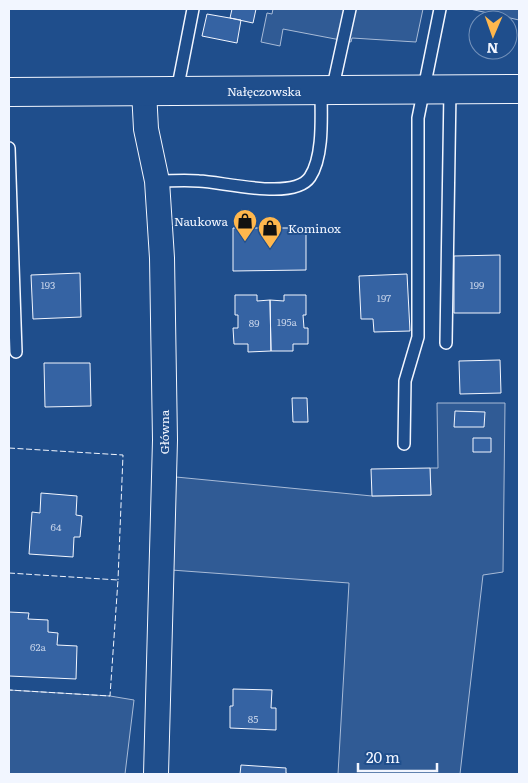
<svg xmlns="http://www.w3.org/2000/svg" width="528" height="783" font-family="Literata,serif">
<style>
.built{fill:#305b95;stroke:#a8bbd7}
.building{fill:#3563a3;stroke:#f2f6ff}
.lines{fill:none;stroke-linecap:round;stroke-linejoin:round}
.service-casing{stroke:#f2f6ff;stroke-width:14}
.minor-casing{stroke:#f2f6ff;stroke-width:26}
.secondary-casing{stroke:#f2f6ff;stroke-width:30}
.service{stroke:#1f4e8c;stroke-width:11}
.minor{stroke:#1f4e8c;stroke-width:24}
.secondary{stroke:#1f4e8c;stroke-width:28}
.fence{stroke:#f2f6ff;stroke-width:1;stroke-dasharray:6 2.5;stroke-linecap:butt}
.labels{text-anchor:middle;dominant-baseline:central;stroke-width:4;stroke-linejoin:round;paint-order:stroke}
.number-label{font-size:10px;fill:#c3d1e8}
.street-label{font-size:12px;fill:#f2f6ff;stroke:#1f4e8c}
.poi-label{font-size:12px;fill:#f2f6ff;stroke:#1f4e8c;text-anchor:end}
</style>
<rect width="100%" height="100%" fill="#1f4e8c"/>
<path class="built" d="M273,9H423L416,42L352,38L351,42L283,29L280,46L261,42L267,13L272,14Z
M470,9H519V20Z
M437,403H505L503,572L483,575L460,774H338L349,583L171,570L176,477L372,496L431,495L430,468H438Z
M9,690L110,696L134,700L125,774H9Z"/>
<path class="building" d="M232,9H256L253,23L230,18Z
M207,14L241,20L237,43L202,36Z
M233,228H306V270L233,271Z
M500,255V313H454V256Z
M80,273L81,317L33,319L31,275Z
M407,274L410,331L374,332L373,319H361L359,276Z
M235,295H257V301L270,300L271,351L248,352V344H234L233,328H238V315H235Z
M284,295H306V315H303L304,328H308V344H293V351H271L270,300L284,301Z
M500,360L501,393L460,394L459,361Z
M44,363H90L91,406L45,407Z
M292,398H307L308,422H293Z
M455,411L485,412L484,427H454Z
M473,438H491V452H473Z
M430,468L431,495L372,496L371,469Z
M41,493L77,496L76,515L82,516L80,537H74L73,557L29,554L32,512L40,513Z
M9,612L29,613L28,619L48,620V632L58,633L57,645L77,646L76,679L9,676Z
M233,689L272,690L271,708H276V730L230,728V706H233Z
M241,765L286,768V773L289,774H240Z"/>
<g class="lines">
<g class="service-casing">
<path id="service" d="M177,91L193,9
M332,91L350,9
M9,148L16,352
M157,181C171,181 185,180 199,181C224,182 294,201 310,177C324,156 321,115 321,91
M446,343L450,90
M404,444L405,381L418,337V118L440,9"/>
</g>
<g class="minor-casing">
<path id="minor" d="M144,91L146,129L157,181L162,258L165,440L156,774"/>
</g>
<g class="secondary-casing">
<path id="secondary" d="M9,92L519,89"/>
</g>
<use href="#service" class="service"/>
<use href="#minor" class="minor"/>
<use href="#secondary" class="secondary"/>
<path class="fence" d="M9,448L123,455L118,580
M9,573L118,580L110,696L9,690"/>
</g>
<defs>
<g id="shop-pin" transform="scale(1.25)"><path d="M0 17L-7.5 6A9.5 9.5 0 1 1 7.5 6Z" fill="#ffb74d" stroke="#1f4e8c"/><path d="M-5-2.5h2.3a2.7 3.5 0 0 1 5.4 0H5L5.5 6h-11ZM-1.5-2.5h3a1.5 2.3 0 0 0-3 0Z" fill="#111"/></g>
</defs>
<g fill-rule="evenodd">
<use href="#shop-pin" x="245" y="221"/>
<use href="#shop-pin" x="270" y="228"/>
</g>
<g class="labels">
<g class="number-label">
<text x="48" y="284">193</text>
<text x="477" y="284">199</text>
<text x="384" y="297">197</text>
<text x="287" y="321">195a</text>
<text x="254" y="322">89</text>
<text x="56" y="526">64</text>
<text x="38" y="646">62a</text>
<text x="253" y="718">85</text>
</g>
<g class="street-label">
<text x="264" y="91">Nałęczowska</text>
<text transform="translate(164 432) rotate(-90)">Główna</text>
</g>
<g class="poi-label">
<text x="228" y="221">Naukowa</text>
<text x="288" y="228" text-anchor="start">Kominox</text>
</g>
</g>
<rect width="528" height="783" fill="none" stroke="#f2f6ff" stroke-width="20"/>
<g transform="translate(493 35) rotate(182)"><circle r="24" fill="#1f4e8c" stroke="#7391ba"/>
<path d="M0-4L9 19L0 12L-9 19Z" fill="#ffb74d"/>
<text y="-8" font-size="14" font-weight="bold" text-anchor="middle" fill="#f2f6ff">N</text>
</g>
<path d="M358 763v8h79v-8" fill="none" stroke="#f2f6ff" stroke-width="2.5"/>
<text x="366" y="763" font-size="15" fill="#f2f6ff" stroke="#1f4e8c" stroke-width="4" paint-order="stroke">20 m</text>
</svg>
